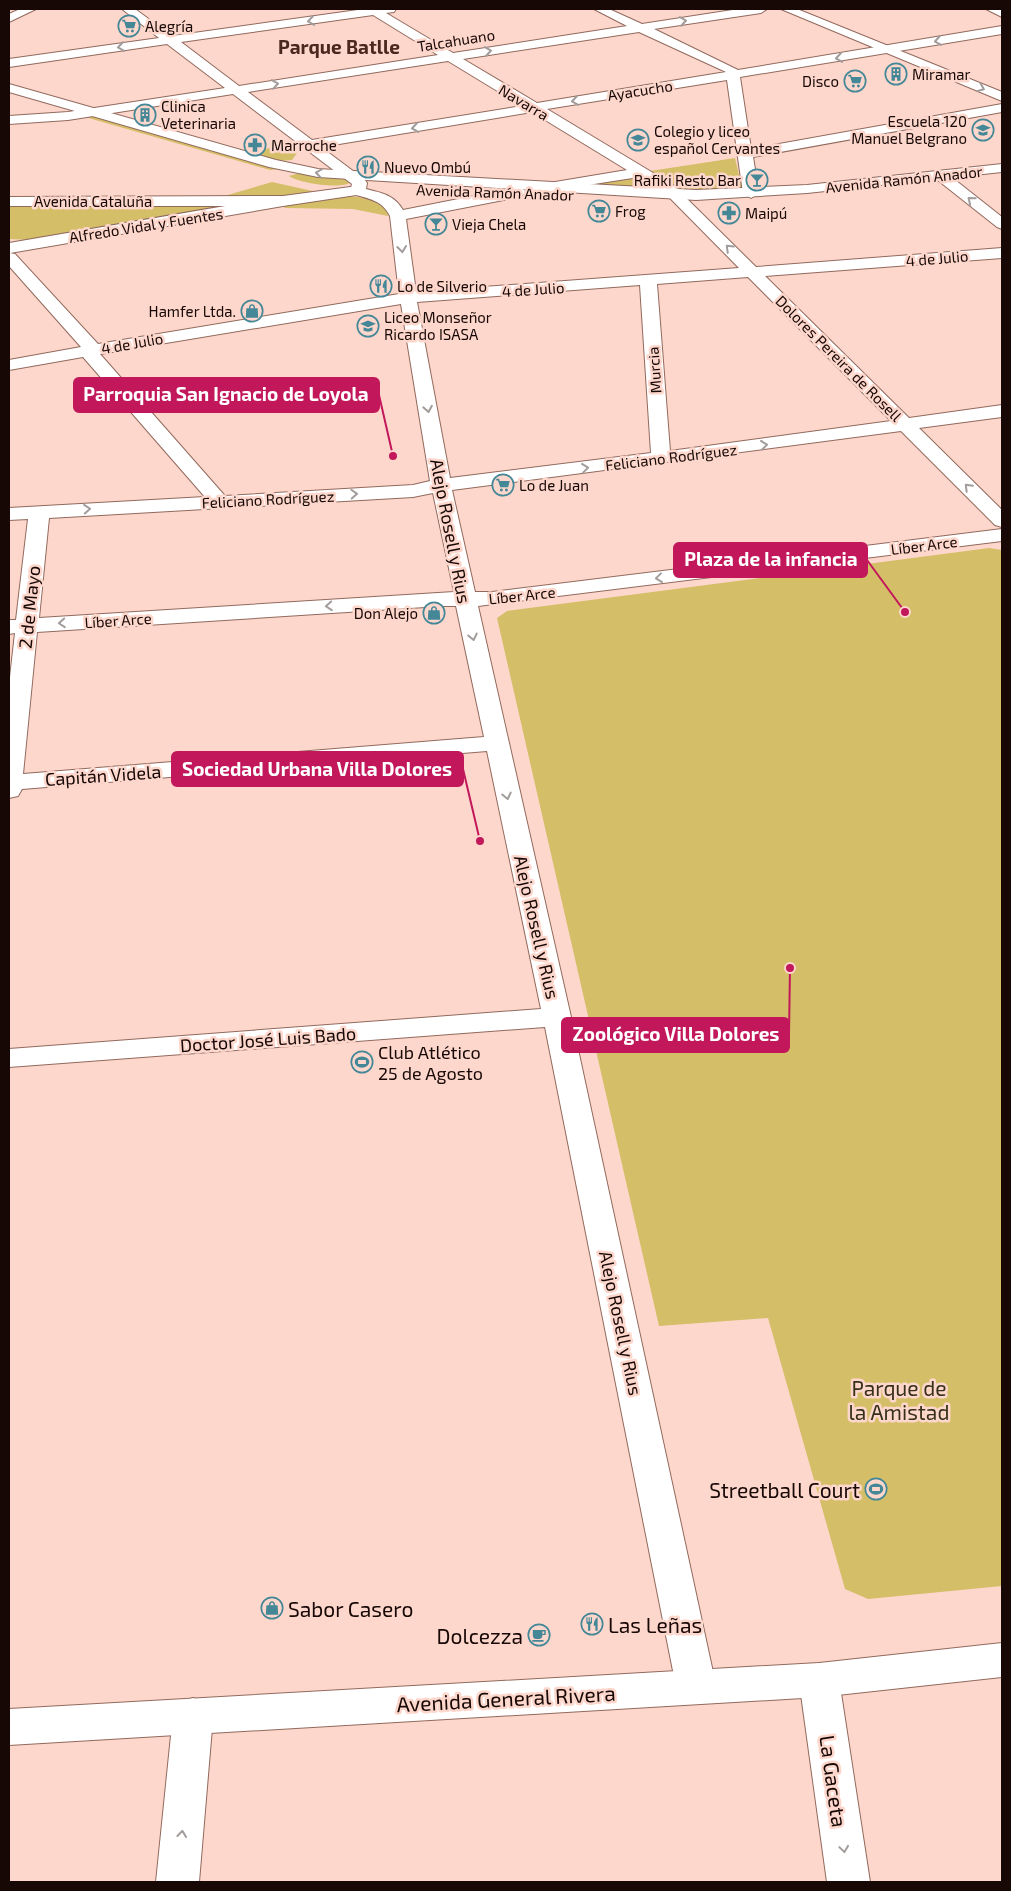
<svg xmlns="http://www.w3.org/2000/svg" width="1011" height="1891" font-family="'Exo 2',sans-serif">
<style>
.green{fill:#d4be68}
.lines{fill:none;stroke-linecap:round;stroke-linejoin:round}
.minor-casing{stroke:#92695d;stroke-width:2}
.tertiary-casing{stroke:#92695d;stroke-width:2}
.secondary-casing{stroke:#92695d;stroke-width:2}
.minor{fill:#fff;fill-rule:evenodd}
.tertiary{fill:#fff;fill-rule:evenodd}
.secondary{fill:#fff;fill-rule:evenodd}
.oneway{stroke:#a29c9b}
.labels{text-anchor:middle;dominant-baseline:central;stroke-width:5;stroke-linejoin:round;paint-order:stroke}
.far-poi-label{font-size:15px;fill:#170805;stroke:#fdd7cc;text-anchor:start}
.far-street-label{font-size:15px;fill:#170805;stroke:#fdd7cc}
.street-label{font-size:18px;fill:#170805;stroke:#fdd7cc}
.poi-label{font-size:18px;fill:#170805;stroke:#fdd7cc;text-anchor:start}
.far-district-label{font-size:19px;font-weight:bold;fill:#4b281e;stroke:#fdd7cc}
.near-park-label{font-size:21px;fill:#363019;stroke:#fdd7cc}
.near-poi-label{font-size:21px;fill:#170805;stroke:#fdd7cc;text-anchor:end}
.near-street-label{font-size:21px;fill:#170805;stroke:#fdd7cc}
.leader{fill:none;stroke:#c2185b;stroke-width:2}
.callout-dot{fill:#c2185b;stroke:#fdd7cc;stroke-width:2}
.callout{fill:#c2185b;stroke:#c2185b;stroke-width:2}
.callout-label{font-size:19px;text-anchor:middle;font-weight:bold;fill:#fff}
</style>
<rect width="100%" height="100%" fill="#fdd7cc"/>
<path class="green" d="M91,116L279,168V169L270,170L85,117Z
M284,146H296L297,153L292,160L279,161L243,152Z
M735,158L742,188L683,191L650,171Z
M300,173L342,179L351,182C342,190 298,183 289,176Z
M635,177L663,190L583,185Z
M272,182L317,192L301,196L221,197Z
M340,196C359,196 373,198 387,210L388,216L353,209L285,208L283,206Z
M243,203L33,240L9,239V206Z
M989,548L1002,550V1586L868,1599L845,1589L768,1318L659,1326L497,618L507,611Z"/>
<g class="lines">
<g class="minor-casing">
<path id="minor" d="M20,9H36L9,22V14Z
M122,9H135L172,36L365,9H396L394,12L386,13L453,53L627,26L594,9H609L642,24L739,9H767L761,13L654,29L738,70L1002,26V34L740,77L751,149L1002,104V112L753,157L759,193L751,198L743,193L727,80L547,109L673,185L756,267L1002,248V258L765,276L909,418L1002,405V417L919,428L1002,510V527L995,525L901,431L452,490L475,592H492L1002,529V541L478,606L571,1017L716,1686L710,1698L696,1703L682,1698L676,1686L545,1027L9,1067V1049L541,1009L487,751L22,789L18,796L9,798V686L15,633L9,634V620H16L28,519L9,520V508L205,497L83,357L9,370V360L81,347L9,266V243L283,196L288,198L291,201L283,206L10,253L15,254L98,344L399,294L390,216C382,200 369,199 353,194L350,191L352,184L233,94L68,120L9,124V116L68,112L225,88L167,44L9,67V59L159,38ZM373,15L438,55L239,86L181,42ZM639,32L726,72L537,103L463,59ZM448,61L522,106L312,140L248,92ZM532,112L627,170L543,184L536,188L538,191L543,192L639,177L663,191L739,268L416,292L406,219L519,197L527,192L519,187L403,210C394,195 382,193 366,189L367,183L365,180L321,147ZM748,277L891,421L670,451L657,284ZM640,285L651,453L450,478L417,302ZM401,304L430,481L413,485L225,496L100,354ZM433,493L454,592L39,618L49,518L413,497ZM441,606H456L484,737L23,774L37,632Z
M986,9H1002V17Z
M940,171L945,172L1002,217V229L997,227L935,178L933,175Z
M819,1663L833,1668L839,1680L870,1882H827L799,1680L805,1668Z
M193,1698L207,1703L213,1716L199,1882H156L173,1716L179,1703Z"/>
</g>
<g class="tertiary-casing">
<path id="tertiary" d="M9,84L276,160L318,169L696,190L807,185L1002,164V172L807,193L696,200L318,177L269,167L9,92Z
M358,186L363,188L366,191L363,194L283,206H9V197L283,196Z"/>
</g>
<g class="secondary-casing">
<path id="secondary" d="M781,9H797L1002,92V101Z
M1002,1643V1677L819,1697L9,1745V1709L819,1663Z"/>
</g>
<use href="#minor" class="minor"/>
<use href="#tertiary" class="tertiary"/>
<use href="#secondary" class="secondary"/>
</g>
<defs><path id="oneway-chevron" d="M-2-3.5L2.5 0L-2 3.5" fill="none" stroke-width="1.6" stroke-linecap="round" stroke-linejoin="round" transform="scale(1.25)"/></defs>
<g class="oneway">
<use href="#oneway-chevron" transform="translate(311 21) rotate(172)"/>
<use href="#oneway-chevron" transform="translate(683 21) rotate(-9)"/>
<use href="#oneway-chevron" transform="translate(938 41) rotate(170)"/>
<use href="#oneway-chevron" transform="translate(121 47) rotate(172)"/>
<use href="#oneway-chevron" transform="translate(488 51) rotate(-9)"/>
<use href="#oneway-chevron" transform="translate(839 58) rotate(171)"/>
<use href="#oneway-chevron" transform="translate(275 84) rotate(-9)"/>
<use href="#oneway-chevron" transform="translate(981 88) rotate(22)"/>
<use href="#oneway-chevron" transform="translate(575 101) rotate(171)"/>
<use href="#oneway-chevron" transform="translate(415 128) rotate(171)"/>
<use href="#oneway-chevron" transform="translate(319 173) rotate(-172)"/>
<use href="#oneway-chevron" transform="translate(971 200) rotate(-141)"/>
<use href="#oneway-chevron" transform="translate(729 248) rotate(-136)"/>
<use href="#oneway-chevron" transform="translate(402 249) rotate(83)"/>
<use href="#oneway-chevron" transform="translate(428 409) rotate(80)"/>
<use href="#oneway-chevron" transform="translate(764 445) rotate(-7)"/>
<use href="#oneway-chevron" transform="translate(585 468) rotate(-7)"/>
<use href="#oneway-chevron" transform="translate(968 487) rotate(-135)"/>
<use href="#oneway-chevron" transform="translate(354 494) rotate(-3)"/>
<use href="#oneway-chevron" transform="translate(87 509) rotate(-4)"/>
<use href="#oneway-chevron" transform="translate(659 578) rotate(173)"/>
<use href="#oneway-chevron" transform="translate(329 606) rotate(176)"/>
<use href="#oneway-chevron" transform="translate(62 623) rotate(176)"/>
<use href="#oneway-chevron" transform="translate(473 637) rotate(78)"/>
<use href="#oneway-chevron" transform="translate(507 796) rotate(77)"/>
<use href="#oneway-chevron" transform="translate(182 1834) rotate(-84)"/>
<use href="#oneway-chevron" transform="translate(844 1849) rotate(82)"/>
</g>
<defs>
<g id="supermarket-ring" transform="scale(1.125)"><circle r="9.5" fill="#fdd7cc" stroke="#448797" stroke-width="1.5"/><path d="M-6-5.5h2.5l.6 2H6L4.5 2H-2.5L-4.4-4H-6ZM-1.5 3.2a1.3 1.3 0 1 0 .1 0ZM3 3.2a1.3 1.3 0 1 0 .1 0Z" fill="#448797"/></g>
<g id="building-ring" transform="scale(1.125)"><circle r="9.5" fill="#fdd7cc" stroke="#448797" stroke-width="1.5"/><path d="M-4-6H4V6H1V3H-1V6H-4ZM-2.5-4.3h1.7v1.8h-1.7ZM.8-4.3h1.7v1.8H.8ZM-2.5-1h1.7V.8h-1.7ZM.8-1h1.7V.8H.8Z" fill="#448797"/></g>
<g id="school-ring" transform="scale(1.125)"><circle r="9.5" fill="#fdd7cc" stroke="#448797" stroke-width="1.5"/><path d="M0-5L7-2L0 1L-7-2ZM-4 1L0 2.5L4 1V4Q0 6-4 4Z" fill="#448797"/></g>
<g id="pharmacy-ring" transform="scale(1.125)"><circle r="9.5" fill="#fdd7cc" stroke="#448797" stroke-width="1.5"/><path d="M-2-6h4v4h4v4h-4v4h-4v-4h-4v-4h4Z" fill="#448797"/></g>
<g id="restaurant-ring" transform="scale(1.125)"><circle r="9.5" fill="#fdd7cc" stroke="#448797" stroke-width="1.5"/><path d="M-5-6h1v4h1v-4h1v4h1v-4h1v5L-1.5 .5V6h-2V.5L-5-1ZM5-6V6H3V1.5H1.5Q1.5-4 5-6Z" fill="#448797"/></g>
<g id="bar-ring" transform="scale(1.125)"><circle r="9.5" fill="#fdd7cc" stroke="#448797" stroke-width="1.5"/><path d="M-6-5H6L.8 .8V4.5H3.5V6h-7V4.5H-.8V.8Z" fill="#448797"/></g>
<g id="shop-ring" transform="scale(1.125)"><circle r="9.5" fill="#fdd7cc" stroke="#448797" stroke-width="1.5"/><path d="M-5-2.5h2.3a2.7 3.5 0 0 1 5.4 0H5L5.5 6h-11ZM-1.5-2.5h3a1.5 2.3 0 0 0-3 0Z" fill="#448797"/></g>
<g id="stadium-ring" transform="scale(1.125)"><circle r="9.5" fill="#fdd7cc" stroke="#448797" stroke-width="1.5"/><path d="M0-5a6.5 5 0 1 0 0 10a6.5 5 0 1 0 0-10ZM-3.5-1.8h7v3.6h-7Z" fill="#448797"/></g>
<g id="cafe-ring" transform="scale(1.125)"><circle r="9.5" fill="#fdd7cc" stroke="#448797" stroke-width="1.5"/><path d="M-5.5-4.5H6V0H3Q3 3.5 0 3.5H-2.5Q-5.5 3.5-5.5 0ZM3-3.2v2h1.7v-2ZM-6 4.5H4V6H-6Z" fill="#448797"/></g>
</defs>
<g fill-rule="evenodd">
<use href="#supermarket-ring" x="129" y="26"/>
<use href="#building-ring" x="896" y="74"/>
<use href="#supermarket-ring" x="855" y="81"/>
<use href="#building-ring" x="145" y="115"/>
<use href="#school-ring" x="983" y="130"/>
<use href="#school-ring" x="638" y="140"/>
<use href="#pharmacy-ring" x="255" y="145"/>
<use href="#restaurant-ring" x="368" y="167"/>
<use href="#bar-ring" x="757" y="180"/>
<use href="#supermarket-ring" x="599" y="211"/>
<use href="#pharmacy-ring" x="729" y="213"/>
<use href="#bar-ring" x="436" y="224"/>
<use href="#restaurant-ring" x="381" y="286"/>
<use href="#shop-ring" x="252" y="311"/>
<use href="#school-ring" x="368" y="326"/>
<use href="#supermarket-ring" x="503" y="485"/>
<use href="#shop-ring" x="434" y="613"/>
<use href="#stadium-ring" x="362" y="1062"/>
<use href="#stadium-ring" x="876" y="1489"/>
<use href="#shop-ring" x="272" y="1608"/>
<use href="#restaurant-ring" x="592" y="1624"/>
<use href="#cafe-ring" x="539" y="1635"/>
</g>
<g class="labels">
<g class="far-poi-label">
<text x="145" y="26">Alegría</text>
<text x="912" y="74">Miramar</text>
<text x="839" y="81" text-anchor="end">Disco</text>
<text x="161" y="106">Clinica<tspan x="161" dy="17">Veterinaria</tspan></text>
<text x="967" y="121" text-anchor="end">Escuela 120<tspan x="967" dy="17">Manuel Belgrano</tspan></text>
<text x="654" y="131">Colegio y liceo<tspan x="654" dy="17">español Cervantes</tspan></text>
<text x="271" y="145">Marroche</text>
<text x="384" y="167">Nuevo Ombú</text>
<text x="741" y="180" text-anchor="end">Rafiki Resto Bar</text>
<text x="615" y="211">Frog</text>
<text x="745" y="213">Maipú</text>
<text x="452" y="224">Vieja Chela</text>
<text x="397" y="286">Lo de Silverio</text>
<text x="236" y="311" text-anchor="end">Hamfer Ltda.</text>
<text x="384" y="317">Liceo Monseñor<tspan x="384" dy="17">Ricardo ISASA</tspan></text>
<text x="519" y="485">Lo de Juan</text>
<text x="418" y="613" text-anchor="end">Don Alejo</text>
</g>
<g class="far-street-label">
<text transform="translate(456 40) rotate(-9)">Talcahuano</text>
<text transform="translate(640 90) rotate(-9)">Ayacucho</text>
<text transform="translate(524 102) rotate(31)">Navarra</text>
<text transform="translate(904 179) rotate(-6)">Avenida Ramón Anador</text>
<text transform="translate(495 192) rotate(2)">Avenida Ramón Anador</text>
<text x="93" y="201">Avenida Cataluña</text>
<text transform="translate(146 225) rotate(-9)">Alfredo Vidal y Fuentes</text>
<text transform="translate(937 258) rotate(-5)">4 de Julio</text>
<text transform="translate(533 289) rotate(-4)">4 de Julio</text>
<text transform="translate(132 343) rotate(-10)">4 de Julio</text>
<text transform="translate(839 358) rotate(45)">Dolores Pereira de Rosell</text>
<text transform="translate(654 370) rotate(-94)">Murcia</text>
<text transform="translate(671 457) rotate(-7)">Feliciano Rodríguez</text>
<text transform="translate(268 499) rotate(-3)">Feliciano Rodríguez</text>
<text transform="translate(924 545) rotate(-7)">Líber Arce</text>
<text transform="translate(522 595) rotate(-6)">Líber Arce</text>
<text transform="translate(118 620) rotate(-4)">Líber Arce</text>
</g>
<g class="street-label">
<text transform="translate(451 531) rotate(79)">Alejo Rosell y Rius</text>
<text transform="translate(29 607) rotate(-84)">2 de Mayo</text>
<text transform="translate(103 775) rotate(-4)">Capitán Videla</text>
<text transform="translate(537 927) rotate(77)">Alejo Rosell y Rius</text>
<text transform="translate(268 1039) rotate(-4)">Doctor José Luis Bado</text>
<text transform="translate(621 1323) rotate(78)">Alejo Rosell y Rius</text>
</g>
<g class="poi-label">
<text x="378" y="1052">Club Atlético<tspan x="378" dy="21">25 de Agosto</tspan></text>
</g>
<g class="far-district-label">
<text x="339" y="46">Parque Batlle</text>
</g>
<g class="near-park-label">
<text x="899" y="1387">Parque de<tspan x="899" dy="24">la Amistad</tspan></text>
</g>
<g class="near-poi-label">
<text x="860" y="1489">Streetball Court</text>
<text x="288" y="1608" text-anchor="start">Sabor Casero</text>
<text x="608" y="1624" text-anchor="start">Las Leñas</text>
<text x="523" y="1635">Dolcezza</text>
</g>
<g class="near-street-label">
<text transform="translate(506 1698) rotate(-3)">Avenida General Rivera</text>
<text transform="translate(834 1781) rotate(82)">La Gaceta</text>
</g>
</g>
<path class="leader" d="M393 456L379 395M905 612L867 560M480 841L463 769M790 968L789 1035"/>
<g class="callout-dot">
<circle cx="393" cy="456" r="5"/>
<circle cx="905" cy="612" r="5"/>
<circle cx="480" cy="841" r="5"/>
<circle cx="790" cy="968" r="5"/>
</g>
<g class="callout">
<rect x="74" y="378" width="305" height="34" rx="5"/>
<rect x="674" y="543" width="193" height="34" rx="5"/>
<rect x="172" y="752" width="291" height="34" rx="5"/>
<rect x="562" y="1018" width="227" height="34" rx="5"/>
</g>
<g class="callout-label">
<text x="226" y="401">Parroquia San Ignacio de Loyola</text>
<text x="771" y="566">Plaza de la infancia</text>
<text x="317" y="776">Sociedad Urbana Villa Dolores</text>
<text x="676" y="1041">Zoológico Villa Dolores</text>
</g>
<rect width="1011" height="1891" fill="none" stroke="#170805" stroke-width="20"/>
</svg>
